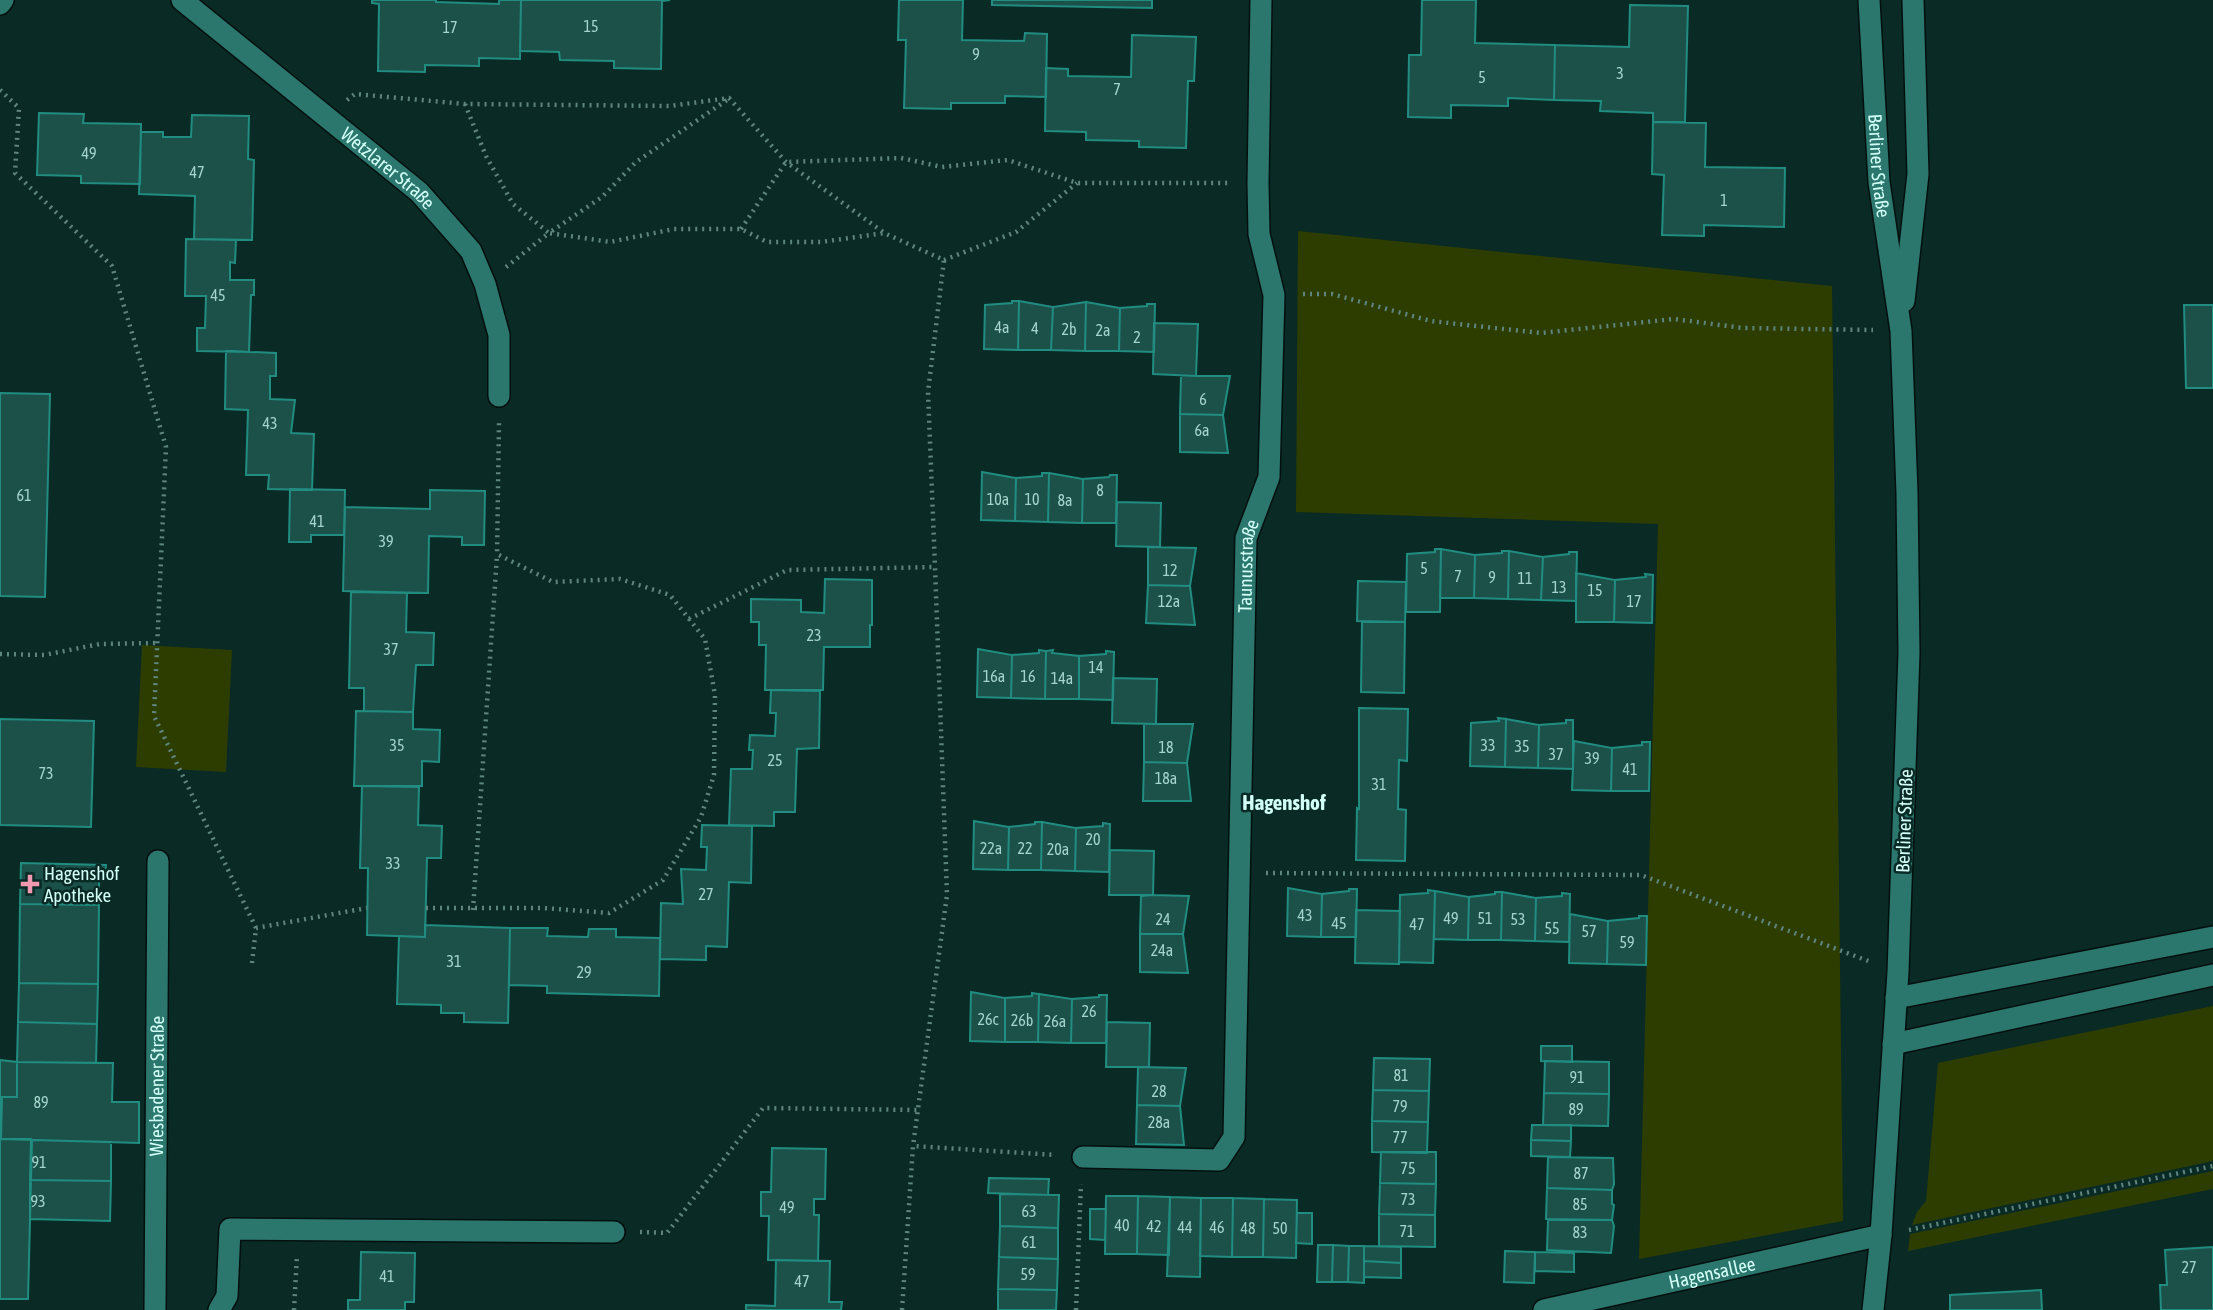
<svg xmlns="http://www.w3.org/2000/svg" width="2213" height="1310" font-family="'Asap Condensed',sans-serif">
<style>
.green{fill:#2d3d00}
.building{fill:#1c514a;stroke:#218c80;stroke-width:2}
.lines{fill:none;stroke-linecap:round;stroke-linejoin:round}
.minor-casing{stroke:#04100e;stroke-width:24}
.path{stroke:#5f857f;stroke-width:4.5;stroke-dasharray:2 5;stroke-linecap:butt}
.minor{stroke:#2b766d;stroke-width:21}
.poi-dot{fill:#f29aaf;stroke:#0a2a26;stroke-width:2.5}
.labels{text-anchor:middle;dominant-baseline:central;stroke-width:5;stroke-linejoin:round;paint-order:stroke}
.number-label{font-size:16px;fill:#a4d4cc}
.street-label{font-size:19px;fill:#d2fff7;stroke:#0a2a26}
.poi-label{font-size:19px;fill:#d2fff7;stroke:#0a2a26;text-anchor:start}
.neighbourhood-label{font-size:21px;font-weight:bold;fill:#d2fff7;stroke:#0a2a26}
</style>
<rect width="100%" height="100%" fill="#0a2a26"/>
<path class="green" d="M1298,231L1832,286L1843,1221L1639,1259L1658,524L1296,512Z
M142,645L232,650L226,772L136,767Z
M2213,1006V1161L1912,1225L1917,1212L1926,1201L1938,1063Z
M2213,1171V1189L1908,1251L1910,1234Z"/>
<path class="building" d="M372,0H436V2L499,4V0H521L520,59L479,58V66L425,65V72L378,71L379,4L372,3Z
M521,0H670L662,1L661,69L614,68V61L560,60L559,52L520,51Z
M899,0H963L962,40L1024,41L1025,33L1047,34L1046,97L1005,96V103H951V109L904,108L906,40H898Z
M992,0H1152V8L992,5Z
M1422,0H1476L1475,43L1555,45L1554,100L1508,98V106L1451,105V118L1408,117L1409,55H1421Z
M1630,5L1688,6L1685,122H1653V113L1600,111L1601,101L1554,100L1555,45L1629,47Z
M1132,35L1196,37L1194,81H1188L1186,148L1139,147V141L1086,140V132L1045,131L1046,68L1068,69V76L1131,77Z
M39,113L84,114L83,123L141,124L140,184L81,183V176L37,175Z
M192,115L249,116L248,159L254,160L252,240L194,239L195,196L139,194L141,132H163V137H191Z
M1653,122L1706,123L1705,167L1785,168L1784,227L1704,225V236L1662,235L1664,175L1652,174Z
M186,239L236,240L235,263L230,262V280H254V295H251L249,352L197,351V328H205L206,296H185Z
M1012,301H1019L1018,350L984,349L985,305L1012,303Z
M1019,301L1053,307L1051,350H1018Z
M1086,302L1120,308L1119,351H1085Z
M1086,302L1085,351L1051,350L1053,307Z
M1147,304H1155L1154,352L1119,351L1120,308L1147,306Z
M2184,305H2213V388H2186Z
M1154,323L1198,324L1196,376L1153,374Z
M226,351L276,353V376H270V399L295,400L291,433L314,434L312,490L268,489L269,475H246L248,410L225,409Z
M1181,376H1230L1223,415L1180,414Z
M0,393L50,394L45,597L0,596Z
M1180,414L1223,415L1228,453L1180,452Z
M982,472L1016,478L1015,521L981,520Z
M1042,473H1049L1048,522L1015,521L1016,478L1042,476Z
M1049,473L1083,479L1082,523L1048,522Z
M1110,475H1117L1116,523H1082L1083,479L1109,477Z
M290,489L345,490L344,535H311V542H289Z
M430,490L485,491L484,545H462V537L429,536L428,593L343,591L345,507L430,509Z
M1117,502L1161,503L1160,547L1116,546Z
M1148,547L1196,548L1190,586L1148,585Z
M1435,549H1441L1440,612H1406L1407,554L1435,552Z
M1441,549L1475,555L1474,598H1440Z
M1502,551H1509L1508,599L1474,598L1475,555L1502,553Z
M1509,551L1543,557L1541,600L1508,599Z
M1569,552H1577L1576,601L1541,600L1543,557L1569,554Z
M1576,573L1615,580L1614,622H1576Z
M1645,574L1653,575L1652,623L1614,622L1615,580L1646,577Z
M825,579L872,580V625H870V647H824L823,690H765L766,645H759V622H751V599L801,600V612L824,613Z
M1358,581L1406,582L1405,622L1357,621Z
M1148,585L1190,586L1195,625L1146,623Z
M351,592L407,593L406,632L434,633L433,665H416L413,712L364,711V688H349Z
M1362,622H1405L1404,693L1361,692Z
M978,649L1012,655L1011,698L977,697Z
M1039,650L1046,651L1045,699L1011,698L1012,655L1039,653Z
M1053,650L1052,653L1079,656V699H1045L1046,651Z
M1106,651L1114,652L1113,700L1079,699V656L1106,654Z
M1113,678L1157,679L1156,724L1112,723Z
M771,690L820,691L819,748L797,749L795,812H774V826L729,825L731,769H752L753,750H749L750,735L775,736L776,713H770Z
M1359,708L1408,709L1407,761L1399,760L1398,809L1406,810L1405,861L1356,860L1357,808L1359,809Z
M356,711L413,712V729L440,730L439,762L422,761V786H354Z
M1498,718L1506,719L1505,767L1470,766L1471,723L1499,721Z
M0,719L94,721L91,827L0,825Z
M1506,719L1539,725L1538,768L1505,767Z
M1566,720H1573V769L1538,768L1539,725L1566,723Z
M1144,724H1193L1187,763L1144,762Z
M1574,741L1612,748L1611,791L1572,790Z
M1642,742H1650L1649,791H1611L1612,748L1642,745Z
M1144,762L1187,763L1191,801H1143Z
M362,786L419,787L418,825L442,826L441,858H427L425,937L367,935L368,868H360Z
M974,821L1009,827L1008,870L973,869Z
M1035,822H1042L1041,870H1008L1009,827L1035,824Z
M1042,822L1076,828L1075,871L1041,870Z
M1103,823L1110,824L1109,872L1075,871L1076,828L1103,826Z
M702,825L752,826L751,883L729,882L727,947L706,946V960L660,959L661,903L683,904L681,869L706,870L707,847H701Z
M1110,850L1154,851L1153,895H1109Z
M21,863L106,865L105,880H99V905L20,904Z
M1288,888L1322,894L1321,937L1287,936Z
M1349,889H1357L1356,937H1321L1322,894L1349,891Z
M1428,890L1435,891L1433,963L1399,962L1400,895L1428,893Z
M1435,891L1469,897L1468,940L1434,939Z
M1495,892H1502L1501,940H1468L1469,897L1495,894Z
M1502,892L1536,898L1535,941L1501,940Z
M1562,893L1570,894L1569,942L1535,941L1536,898L1562,896Z
M1153,895L1189,896L1183,934H1140L1141,896Z
M20,904L99,905L98,984L19,983Z
M1356,910L1400,911L1399,964L1355,963Z
M1570,914L1608,921L1607,964L1569,963Z
M1639,916H1647L1646,965L1607,964L1608,921L1639,918Z
M425,925L510,928L508,1023L464,1022V1013H441V1005L397,1004L399,936L425,937Z
M510,928H548L547,936L588,937L589,929H616V937L660,938L659,996L547,993V986L509,985Z
M1140,934H1183L1188,973L1140,972Z
M19,983L98,984L97,1024L18,1022Z
M971,992L1005,998V1042L970,1041Z
M1032,993L1039,994L1038,1042H1005V998L1032,996Z
M1039,994L1072,999L1071,1043L1038,1042Z
M1099,995H1107L1106,1043H1071L1072,999L1099,997Z
M18,1022L97,1024L96,1063L17,1062Z
M1107,1022L1150,1023L1149,1067H1106Z
M1541,1046H1572V1062L1541,1061Z
M1374,1058L1430,1059L1429,1091L1373,1090Z
M0,1060L17,1062V1097H2L1,1139H31L32,1141L28,1299H0Z
M1545,1061L1609,1062V1094L1544,1093Z
M17,1062L113,1063L112,1102H139V1143L1,1139L2,1097H17Z
M1138,1067L1186,1068L1180,1106L1137,1105Z
M1373,1090L1429,1091L1428,1122L1372,1121Z
M1544,1093L1609,1094L1608,1126L1543,1125Z
M1137,1105L1180,1106L1184,1145L1136,1144Z
M1372,1121L1428,1122L1427,1153L1372,1152Z
M1532,1125H1571V1141L1531,1140Z
M31,1140L111,1142V1181L30,1180Z
M1531,1140L1571,1141L1570,1157L1531,1156Z
M772,1148L826,1149L825,1199H814V1215H819L818,1261L768,1260L769,1216H761V1192H771Z
M1381,1152H1436V1184L1380,1183Z
M1548,1157L1613,1158L1614,1184L1612,1190L1547,1188Z
M989,1178L1049,1179L1048,1195L988,1193Z
M30,1180L111,1181L110,1221L30,1219Z
M1380,1183L1436,1184L1435,1215L1379,1214Z
M1547,1188L1612,1190V1204L1614,1205L1612,1220L1546,1219Z
M1000,1194L1059,1195L1058,1228L1000,1226Z
M1106,1196H1138L1137,1254H1105Z
M1138,1196L1170,1197L1169,1255L1137,1254Z
M1170,1197L1201,1198L1200,1277L1167,1276Z
M1201,1198H1233L1232,1257L1200,1256Z
M1233,1198L1264,1199L1263,1257H1232Z
M1264,1199L1297,1200L1296,1258L1263,1257Z
M1090,1209H1106L1105,1240L1090,1239Z
M1297,1213H1312V1244L1296,1243Z
M1379,1214L1435,1215V1247L1379,1246Z
M1548,1220H1612L1614,1226L1611,1253L1547,1250Z
M1000,1226L1058,1228V1259L999,1257Z
M1318,1245H1333L1332,1282H1317Z
M1333,1245L1349,1246L1348,1282H1332Z
M1349,1246H1364V1283L1348,1282Z
M1364,1246L1401,1247V1263L1364,1261Z
M2213,1247V1310H2161L2160,1285H2167L2165,1250Z
M1505,1251L1535,1252L1534,1283L1504,1282Z
M361,1252L415,1253L414,1302H405V1310H348V1300H360Z
M1535,1252L1574,1253V1272L1535,1271Z
M999,1257L1058,1259L1057,1290L998,1289Z
M776,1260L830,1261L829,1302H842L841,1310H746V1305L775,1306Z
M1364,1261L1401,1263V1278L1364,1277Z
M998,1289L1057,1290L1056,1310H998Z
M2041,1290L2042,1310H1950V1295Z"/>
<g class="lines">
<g class="minor-casing">
<g id="minor">
<path id="s1" d="M182,0L419,192L471,251L485,284L499,335V396"/>
<path id="s2" d="M1869,0L1879,182L1901,331L1907,493L1909,653L1898,972L1881,1235L1873,1310"/>
<path d="M0,4L3,0"/>
<path d="M1904,301L1918,174L1913,0"/>
<path d="M1896,998L2213,937"/>
<path d="M1893,1044L2213,975"/>
<path id="s3" d="M1083,1157L1219,1160L1234,1137L1246,538L1269,477L1274,295L1259,234L1258,183L1261,0"/>
<path id="s4" d="M155,1310L158,861"/>
<path d="M219,1310L227,1296L230,1229L614,1232"/>
<path id="s5" d="M1544,1310L1881,1235"/>
</g>
</g>
<path class="path" d="M0,90L19,108L15,173L112,266L166,447L154,716L256,928
M347,100L355,94L465,104L670,106L729,98L786,162L883,232
M465,104L486,156L513,204L549,233L602,197L636,162L727,100
M741,229L786,162L901,158L942,167L1008,160L1077,183H1230
M944,260L1016,232L1077,183
M506,267L549,233L610,242L674,229H741L767,242H821L884,233L944,260L928,392L935,567
M1303,294H1332L1431,321L1541,333L1674,319L1743,328L1873,330
M689,619L787,570L935,567L947,895L913,1146
M0,654L44,655L100,644L159,643
M1266,873L1641,875L1871,962
M426,908H543L609,913L663,880L701,817L714,775L715,695L705,639L670,595L620,579L553,582L497,554L499,423
M473,910L497,555
M252,963L256,928L367,908
M1909,1230L2213,1166
M640,1232L667,1233L763,1108L918,1110
M294,1310L297,1255
M902,1310L913,1146L1056,1155
M1076,1310L1081,1184"/>
<use href="#minor" class="minor"/>
</g>
<path class="poi-dot" d="M26.5 873.5h7v7h7v7h-7v7h-7v-7h-7v-7h7z"/>
<g class="labels">
<g class="number-label">
<text x="591" y="26">15</text>
<text x="450" y="27">17</text>
<text x="976" y="54">9</text>
<text x="1620" y="73">3</text>
<text x="1482" y="77">5</text>
<text x="1117" y="89">7</text>
<text x="89" y="153">49</text>
<text x="197" y="172">47</text>
<text x="1724" y="200">1</text>
<text x="218" y="295">45</text>
<text x="1002" y="327">4a</text>
<text x="1035" y="328">4</text>
<text x="1069" y="329">2b</text>
<text x="1103" y="330">2a</text>
<text x="1137" y="337">2</text>
<text x="1203" y="399">6</text>
<text x="270" y="423">43</text>
<text x="1202" y="430">6a</text>
<text x="1100" y="490">8</text>
<text x="24" y="495">61</text>
<text x="998" y="499">10a</text>
<text x="1032" y="499">10</text>
<text x="1065" y="500">8a</text>
<text x="317" y="521">41</text>
<text x="386" y="541">39</text>
<text x="1424" y="568">5</text>
<text x="1170" y="570">12</text>
<text x="1458" y="576">7</text>
<text x="1492" y="577">9</text>
<text x="1525" y="578">11</text>
<text x="1559" y="587">13</text>
<text x="1595" y="590">15</text>
<text x="1169" y="601">12a</text>
<text x="1634" y="601">17</text>
<text x="814" y="635">23</text>
<text x="391" y="649">37</text>
<text x="1096" y="667">14</text>
<text x="994" y="676">16a</text>
<text x="1028" y="676">16</text>
<text x="1062" y="678">14a</text>
<text x="397" y="745">35</text>
<text x="1488" y="745">33</text>
<text x="1522" y="746">35</text>
<text x="1166" y="747">18</text>
<text x="1556" y="754">37</text>
<text x="1592" y="758">39</text>
<text x="775" y="760">25</text>
<text x="1630" y="769">41</text>
<text x="46" y="773">73</text>
<text x="1166" y="778">18a</text>
<text x="1379" y="784">31</text>
<text x="1093" y="839">20</text>
<text x="991" y="848">22a</text>
<text x="1025" y="848">22</text>
<text x="1058" y="849">20a</text>
<text x="393" y="863">33</text>
<text x="706" y="894">27</text>
<text x="1305" y="915">43</text>
<text x="1451" y="918">49</text>
<text x="1485" y="918">51</text>
<text x="1163" y="919">24</text>
<text x="1518" y="919">53</text>
<text x="1339" y="923">45</text>
<text x="1417" y="924">47</text>
<text x="1552" y="928">55</text>
<text x="1589" y="931">57</text>
<text x="1627" y="942">59</text>
<text x="1162" y="950">24a</text>
<text x="454" y="961">31</text>
<text x="584" y="972">29</text>
<text x="1089" y="1011">26</text>
<text x="988" y="1019">26c</text>
<text x="1022" y="1020">26b</text>
<text x="1055" y="1021">26a</text>
<text x="1401" y="1075">81</text>
<text x="1577" y="1077">91</text>
<text x="1159" y="1091">28</text>
<text x="41" y="1102">89</text>
<text x="1400" y="1106">79</text>
<text x="1576" y="1109">89</text>
<text x="1159" y="1122">28a</text>
<text x="1400" y="1137">77</text>
<text x="39" y="1162">91</text>
<text x="1408" y="1168">75</text>
<text x="1581" y="1173">87</text>
<text x="1408" y="1199">73</text>
<text x="38" y="1201">93</text>
<text x="1580" y="1204">85</text>
<text x="787" y="1207">49</text>
<text x="1029" y="1211">63</text>
<text x="1122" y="1225">40</text>
<text x="1154" y="1226">42</text>
<text x="1185" y="1227">44</text>
<text x="1217" y="1227">46</text>
<text x="1248" y="1228">48</text>
<text x="1280" y="1228">50</text>
<text x="1407" y="1231">71</text>
<text x="1580" y="1232">83</text>
<text x="1029" y="1242">61</text>
<text x="2189" y="1267">27</text>
<text x="1028" y="1274">59</text>
<text x="387" y="1276">41</text>
<text x="802" y="1281">47</text>
</g>
<g class="street-label">
<text stroke="none"><textPath href="#s2" startOffset="166">Berliner Straße</textPath></text>
<text stroke="none"><textPath href="#s1" startOffset="266">Wetzlarer Straße</textPath></text>
<text stroke="none"><textPath href="#s3" startOffset="735">Taunusstraße</textPath></text>
<text transform="translate(1904 821) rotate(-88)">Berliner Straße</text>
<text stroke="none"><textPath href="#s4" startOffset="224">Wiesbadener Straße</textPath></text>
<text stroke="none"><textPath href="#s5" startOffset="172">Hagensallee</textPath></text>
</g>
<g class="poi-label">
<text x="44" y="873">Hagenshof<tspan x="44" dy="22">Apotheke</tspan></text>
</g>
<g class="neighbourhood-label">
<text x="1284" y="802">Hagenshof</text>
</g>
</g>
</svg>
